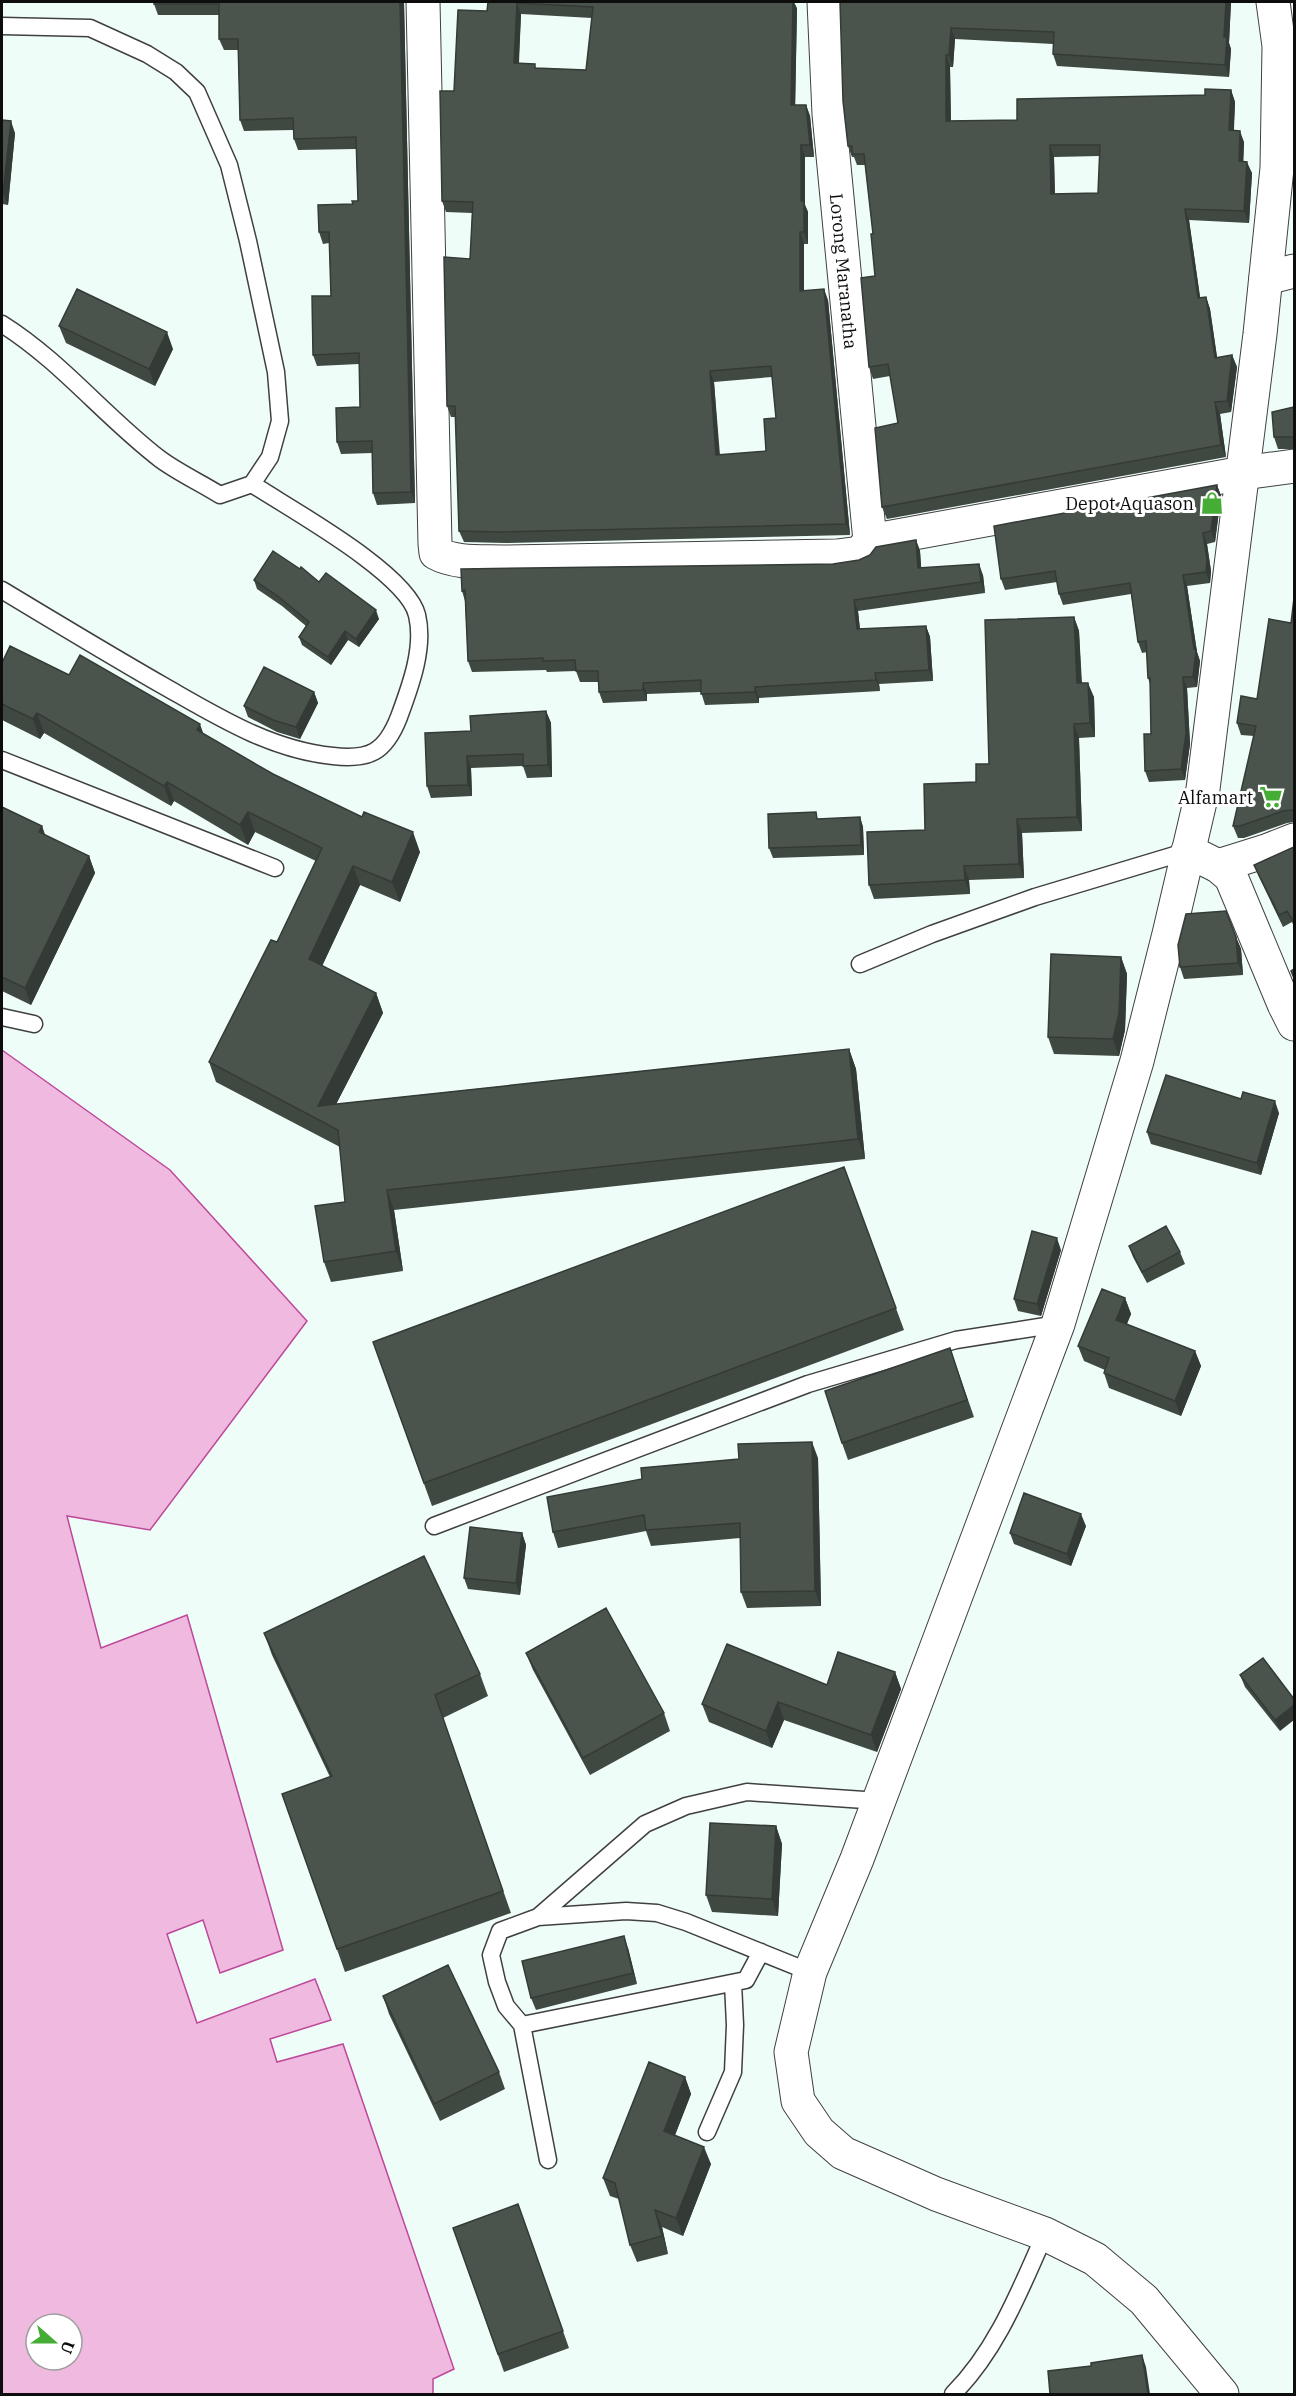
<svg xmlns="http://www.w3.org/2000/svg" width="1296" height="2396" font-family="'IBM Plex Serif',serif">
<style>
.water{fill:#efb9e0;stroke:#be4899;stroke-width:1.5;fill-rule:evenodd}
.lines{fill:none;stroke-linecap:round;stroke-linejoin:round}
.service-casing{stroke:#404040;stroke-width:19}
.minor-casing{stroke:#404040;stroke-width:35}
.tertiary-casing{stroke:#404040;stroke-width:35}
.service{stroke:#fff;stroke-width:16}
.minor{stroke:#fff;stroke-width:33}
.tertiary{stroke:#fff;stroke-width:33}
.wall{fill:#404842;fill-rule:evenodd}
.shaded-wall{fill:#343b36}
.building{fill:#4a544d;stroke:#343b36;stroke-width:1.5;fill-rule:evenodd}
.labels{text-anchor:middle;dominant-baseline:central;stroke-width:6;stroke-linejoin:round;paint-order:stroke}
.street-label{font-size:18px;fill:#0d0d0d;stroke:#fff}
.poi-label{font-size:18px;fill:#0d0d0d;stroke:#fff;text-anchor:end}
</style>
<rect width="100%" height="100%" fill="#effdf9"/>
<path class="water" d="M2,1050L170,1170L307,1321L150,1530L67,1516L101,1648L187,1615L283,1950L220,1973L203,1920L167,1934L197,2023L315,1979L331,2020L270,2039L277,2062L343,2044L454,2369L433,2379V2394H2ZM36,2324H72V2360H36Z"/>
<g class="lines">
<g class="service-casing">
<path id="service" d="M2,26L90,28L147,54L176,72L197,92L229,165L248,241L276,372L280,421L270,457L252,484L220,495C201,483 179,473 160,459C105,417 61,361 2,324
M2,590C55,622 108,654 162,685C215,715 270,750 333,756C369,760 385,753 399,717C410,687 425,648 417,615C407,573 290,509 252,484
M2,760L275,868
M860,964L932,934L1035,897L1188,851
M2,1017L34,1024
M434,1526L808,1384L956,1340L1058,1324
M538,1917L645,1824L686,1806L747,1792L879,1801
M522,2025L506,2006L497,1982L491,1955L500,1931L538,1917L626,1911L657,1913L686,1922L810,1972
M707,2132L733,2072L735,2025L733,1983
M548,2160L522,2025L746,1980L761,1952
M953,2394C997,2350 1020,2290 1045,2234"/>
</g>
<g class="minor-casing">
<g id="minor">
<path d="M423,2L435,544L436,553C456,564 483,561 505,562L837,556L860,553L870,541L1243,473L1294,466"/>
<path id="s1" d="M824,2L829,114L870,541"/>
<path d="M1266,278L1294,271"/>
<path d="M1188,851L1218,866L1231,877L1284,1004L1294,1024"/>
<path d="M1218,866L1266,851L1294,840"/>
</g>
</g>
<g class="tertiary-casing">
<path id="tertiary" d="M1222,2394L1144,2300L1095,2259L1045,2234L936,2194L843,2153L819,2132L798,2101L791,2052L810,1972L857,1859L1058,1324L1137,1061L1169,934L1203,789L1260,334L1277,168L1279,46L1273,2"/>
</g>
<use href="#service" class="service"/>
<use href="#minor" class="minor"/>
<use href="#tertiary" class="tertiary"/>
</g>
<path class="wall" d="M404,2L415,503L377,505L373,493L372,453L341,454L337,442L360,407L359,364L317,366L313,355L331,296L329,243L323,244L319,232L353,204L358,201L356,149L298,150L294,139L293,130L244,131L240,120L238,50H224L219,39V15H158L154,4Z
M488,2L797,8L795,105H806L810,116L814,157H805V205L808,212V244H804V291L828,300L850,535L505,543L464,542L459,531L456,417H451L447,406L470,259L472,213L446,212L442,201L454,91L487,11ZM521,14L592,18L586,70L537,68L519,63ZM772,377L776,418L766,451L720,455L714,382Z
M840,2H1231L1229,43L1231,49L1229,77L1057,66L1053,54V44L955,39L953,67H950L951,121L1017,120L1205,95L1231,90L1235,102L1234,130L1244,142L1243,161L1252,173L1249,223L1189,220L1200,298L1206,297L1210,309L1217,358L1232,355L1237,367L1231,412L1220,414L1226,457L887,519L882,507L898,423L890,376L873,379L869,367L875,276L873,234L865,165H857L854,157H852L848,146ZM1100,156L1098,193L1055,194L1054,157Z
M2,120L15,133L8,205L2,204Z
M59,326L173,349L155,386L66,343Z
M1294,407V449H1278L1274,437Z
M1217,485L1221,496L1215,542L1207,544L1211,571L1210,583L1187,586L1197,652L1200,661L1197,687L1187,688L1190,744L1185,780L1149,782L1145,771L1151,734L1150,684L1148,678L1147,652L1142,653L1138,642L1131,594L1063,605L1059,594L1057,582L1005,590L1001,579Z
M916,540L920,551L921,567L983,575L985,593L858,611L860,629L926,626L930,637L933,681L879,684L880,691L759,698V703L705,705L701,692L647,694V701L603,703L599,692L598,682H580L576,671L547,672L546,670L472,672L468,661L465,601L462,591L833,564L859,560Z
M254,580L319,582L379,619L359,647L348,640L331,665L302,645L299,637L306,626L282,606L257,589Z
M1294,598V822L1287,823L1244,838H1238L1233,826L1254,736L1241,735L1237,723L1257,699L1291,623Z
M1074,617L1079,631L1082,683L1094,697L1095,737L1079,738L1082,831L1022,833L1024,878L969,880L970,894L874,899L869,885L976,782L989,764Z
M2,663L69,675L203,734L273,774L420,852L400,902L360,885L322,966L376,993L383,1013L336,1104L849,1049L856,1069L865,1159L394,1210L403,1271L331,1282L324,1262L345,1202L340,1147L216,1082L209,1062L277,942L316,861L255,832L248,845L174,801L171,806L44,733L40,739L2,720Z
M314,692L318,703L300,739L277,732L248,717L244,706Z
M546,711L551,723L552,777L527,778L523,766L471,768L472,796L431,798L427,786L471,731Z
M2,807L42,826L45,835L89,856L95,873L31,1005L2,991Z
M860,817L863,827L864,855L773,858L769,848L819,819Z
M1294,847V927L1292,922L1283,927L1259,877L1254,865Z
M1236,937L1241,949L1243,975L1184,979L1180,967Z
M1121,957L1127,974L1125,1030L1119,1056L1054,1054L1048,1037Z
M1279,1113L1261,1175L1151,1144L1147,1132Z
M844,1167L904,1330L432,1506L373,1342Z
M1129,1246L1180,1252L1185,1264L1147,1283L1133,1257Z
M1061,1250L1041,1316L1018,1311L1014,1299Z
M1125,1298L1131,1314L1127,1324L1195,1351L1201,1366L1181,1416L1109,1388L1104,1373L1105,1370L1084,1361L1078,1346Z
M950,1348L974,1417L848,1460L842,1443Z
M818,1458L821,1606L747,1608L741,1592L740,1538L651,1546L646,1531L558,1548L553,1532Z
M1086,1526L1071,1566L1014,1544L1010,1533Z
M522,1533L526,1545L520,1595L468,1589L464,1578Z
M264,1633L480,1674L488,1696L443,1718L511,1913L345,1972L282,1794L330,1777L272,1655Z
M526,1653L664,1713L670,1731L590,1775L533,1670Z
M1263,1658L1280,1731L1245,1687L1240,1675Z
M895,1672L901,1689L877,1752L784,1720L772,1748L709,1722L702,1704L827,1685Z
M776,1826L782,1844L778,1916L712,1912L706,1895Z
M628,1948L637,1984L536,2010L531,1998Z
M383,1996L499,2072L505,2089L440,2121L389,2014Z
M685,2077L691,2094L675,2135L711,2164L683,2236L662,2227L668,2254L637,2262L630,2245L619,2199L610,2196L603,2178Z
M518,2204L569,2348L504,2372L453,2228Z"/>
<path class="shaded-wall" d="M400,2H404L415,503L411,492Z
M792,2H794L797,8L795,116L791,105Z
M1226,2H1231L1229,43L1231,49L1229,77L1225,65L1224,37Z
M517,3L521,14L518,74L514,63Z
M951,28L955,39L953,67L949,55Z
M946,55L950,67L951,133L946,121Z
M1231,90L1235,102L1233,142L1229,130Z
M806,105L810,116L814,157L810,145Z
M11,121L15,133L8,205L3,193Z
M1240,131L1244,142L1243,173L1239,161Z
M801,145L805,157V205L808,212V244L804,232L801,201Z
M1050,145L1054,157L1055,205L1051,194Z
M1247,162L1252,173L1249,223L1244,211Z
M1185,209L1189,220L1202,310L1198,298Z
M800,232L804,244V303L800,291Z
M824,289L828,300L850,535L846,524Z
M1206,297L1210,309L1219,370L1215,358Z
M167,332L173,349L155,386L149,369Z
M1232,355L1237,367L1231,412L1227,401Z
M710,371L714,382L720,467L716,455Z
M1215,402L1220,414L1226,457L1221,445Z
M1217,485L1221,496L1215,542L1211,531Z
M1203,533L1207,544L1211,571L1210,583L1206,572Z
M916,540L920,551L922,579L918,568Z
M979,564L983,575L985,593L981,582Z
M1183,575L1187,586L1197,652L1200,661L1197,687L1193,677L1194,649Z
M854,600L858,611L861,640L857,629Z
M376,610L379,619L359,647L356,639Z
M1074,617L1079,631L1082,697L1077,683Z
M926,626L930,637L933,681L929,670Z
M345,631L348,640L331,665L328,657Z
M875,673L879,684L880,691L876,680Z
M1183,677L1187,688L1190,744L1185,780L1181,769Z
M643,683L647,694V701L643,690Z
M1088,683L1094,697L1095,737L1090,723Z
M755,687L759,698V703L755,692Z
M314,692L318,703L300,739L296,727Z
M546,711L551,723L552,777L548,765Z
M37,713L44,733L40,739L33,719Z
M200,724L207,744L197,730Z
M1074,724L1079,738L1082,831L1077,817Z
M467,756L471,768L472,796L468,785Z
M167,782L174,801L171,806L164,786Z
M248,812L255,832L248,845L240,825Z
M860,817L863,827L864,855L861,845Z
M1017,819L1022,833L1024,878L1019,864Z
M42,826L48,844L39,832Z
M413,832L420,852L400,902L392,882Z
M89,856L95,873L31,1005L25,988Z
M353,866L360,885L316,979L309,959Z
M964,866L969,880L970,894L965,880Z
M1236,937L1241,949L1243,975L1238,963Z
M1121,957L1127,974L1125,1030L1119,1056L1113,1039Z
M376,993L383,1013L326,1124L318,1106Z
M849,1049L856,1069L865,1159L858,1139Z
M1275,1101L1279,1113L1261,1175L1257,1163Z
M387,1190L394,1210L403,1271L396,1251Z
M1057,1238L1061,1250L1041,1316L1037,1304Z
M1125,1298L1131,1314L1122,1335L1116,1320Z
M1195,1351L1201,1366L1181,1416L1175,1401Z
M812,1442L818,1458L821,1606L815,1591Z
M1081,1514L1086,1526L1071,1566L1067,1554Z
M522,1533L526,1545L520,1595L516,1583Z
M895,1672L901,1689L877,1752L871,1735Z
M778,1702L784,1720L772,1748L766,1731Z
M1294,1705V1720L1280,1731L1275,1720Z
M776,1826L782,1844L778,1916L772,1899Z
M624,1936L628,1948L637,1984L633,1973Z
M685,2077L691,2094L670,2148L664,2131Z
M704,2147L711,2164L683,2236L676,2218Z
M655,2210L662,2227L668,2254L662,2236Z
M1142,2355L1146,2367L1150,2394H1148Z"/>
<path class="building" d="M154,2H400L411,492L373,493L372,441L337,442L336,408L360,407L359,353L313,355L312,296H331L329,232H319L318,205L353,204L352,201H358L356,137L294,139L293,118L240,120L238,39H219V4H154Z
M488,2H793L791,105H806L810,145H801V201H804V232H800V291L824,289L846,524L501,532L459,531L455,406H447L444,257L470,259L473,202L442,201L440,91H454L458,10L487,11ZM517,3L593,7L586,70L535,68V64L514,63ZM771,366L776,418L764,419L766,451L716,455L710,371Z
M840,2H1226L1224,37H1227L1225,65L1053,54L1054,32L951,28L949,55H946V121L1017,120V99L1205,95V89L1231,90L1229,130L1240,131L1239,161L1247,162L1244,211L1185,209L1198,298L1206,297L1215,358L1232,355L1227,401L1215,402L1221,445L882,507L875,428L898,423L888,364L869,367L861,278L875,276L871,234H873L864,154H852V146H848L843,101ZM1050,145H1100L1098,193L1051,194Z
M2,120L11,121L3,193H2Z
M77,289L167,332L149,369L59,326Z
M1294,407V437H1274L1272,412Z
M1217,485L1211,531L1203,533L1207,560L1206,572L1183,575L1194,649L1196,650L1193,677H1183L1186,733L1181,769L1145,771L1144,734H1151L1150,678H1148L1146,641L1138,642L1130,583L1059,594L1055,571L1001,579L994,526Z
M916,540L918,568L979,564L981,582L854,600L857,629L926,626L929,670L875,673L876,680L755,687V692L701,694V680L643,683V690L599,692L598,671H576L575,660L543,661V658L468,661L465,590L462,591L461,569L833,564L859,560L870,555L876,547Z
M273,551L300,569L301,567L319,582L326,573L376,610L356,639L345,631L328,657L299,637L309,622L279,597L254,580Z
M1294,598V811L1292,810L1283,811L1240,826H1233L1256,726L1237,723L1241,696L1257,699L1269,619L1291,623Z
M1074,617L1077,683H1088L1090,723L1074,724L1077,817L1017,819L1019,864L964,866L965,880L869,885L867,832L925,830L924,784L976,782V764H989L985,620Z
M10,646L69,675L80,655L200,724L197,730L273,774L362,817L364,812L413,832L392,882L353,866L309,959L376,993L318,1106L849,1049L858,1139L387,1190L396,1251L324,1262L315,1206L345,1202L338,1130L209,1062L271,940L277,942L322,848L248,812L240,825L167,782L164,786L37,713L33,719L2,704V663Z
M264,667L314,692L296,727L273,720L244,706Z
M546,711L548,765L523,766V754L467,756L468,785L427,786L425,733L471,731L470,716Z
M2,807L42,826L39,832L89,856L25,988L2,977Z
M816,812L817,819L860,817L861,845L769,848L768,814Z
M1294,847V922L1287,911L1279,915L1254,865Z
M1226,911L1236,937L1238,963L1180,967L1178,945L1186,914Z
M1051,954L1121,957L1119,1013L1113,1039L1048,1037Z
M1294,969V978L1291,971Z
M1166,1075L1241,1099L1243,1092L1275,1101L1257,1163L1147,1132Z
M844,1167L896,1308L424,1483L373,1342Z
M1166,1226L1180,1252L1142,1272L1129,1246Z
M1032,1231L1057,1238L1037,1304L1014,1299Z
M1102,1289L1125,1298L1116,1320L1195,1351L1175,1401L1104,1373L1109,1358L1078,1346Z
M950,1348L967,1400L842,1443L825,1391Z
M812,1442L815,1591L741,1592L740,1523L646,1530L644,1515L553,1532L547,1497L642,1479L641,1468L739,1459L738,1444Z
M1024,1493L1081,1514L1067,1554L1010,1533Z
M470,1527L522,1533L516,1583L464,1578Z
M424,1556L480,1674L435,1695L503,1891L337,1949L282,1794L332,1776L264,1633Z
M606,1608L664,1713L583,1758L526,1653Z
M727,1644L827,1685L838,1652L895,1672L871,1735L778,1702L766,1731L702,1704Z
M1263,1658L1294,1699V1705L1275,1720L1240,1675Z
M710,1823L776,1826L772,1899L706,1895Z
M624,1936L633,1973L531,1998L522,1961Z
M448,1965L499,2072L434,2104L383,1996Z
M649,2062L685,2077L664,2131L704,2147L676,2218L655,2210L662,2236L630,2245L615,2183L603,2178Z
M518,2204L563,2331L498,2354L453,2228Z
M1142,2355L1148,2394H1050L1048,2371L1091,2366V2363Z"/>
<defs>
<g id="shop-bare" transform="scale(1.8)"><path d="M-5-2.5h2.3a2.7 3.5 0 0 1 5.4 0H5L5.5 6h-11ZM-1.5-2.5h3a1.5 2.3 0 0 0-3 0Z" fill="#45ad35" stroke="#fff" stroke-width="2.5" paint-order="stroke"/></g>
<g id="supermarket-bare" transform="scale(1.8)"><path d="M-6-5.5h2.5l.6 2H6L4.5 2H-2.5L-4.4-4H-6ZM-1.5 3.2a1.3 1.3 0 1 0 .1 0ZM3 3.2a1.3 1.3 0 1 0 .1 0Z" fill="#45ad35" stroke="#fff" stroke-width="2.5" paint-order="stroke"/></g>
</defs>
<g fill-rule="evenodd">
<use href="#shop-bare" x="1212" y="503"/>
<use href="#supermarket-bare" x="1271" y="797"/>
</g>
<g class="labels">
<g class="street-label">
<text stroke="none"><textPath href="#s1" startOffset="270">Lorong Maranatha</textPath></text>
</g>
<g class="poi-label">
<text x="1194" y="503">Depot Aquason</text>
<text x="1253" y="797">Alfamart</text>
</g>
</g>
<rect width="1296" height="2396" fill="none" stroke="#0d0d0d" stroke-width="6"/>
<g transform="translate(54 2342) rotate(111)"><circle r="28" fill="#ffffff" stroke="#9e9e9e" stroke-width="1.5"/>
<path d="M0-4.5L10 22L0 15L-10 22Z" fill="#45ad35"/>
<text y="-9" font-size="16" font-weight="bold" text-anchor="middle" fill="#0d0d0d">U</text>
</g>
</svg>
